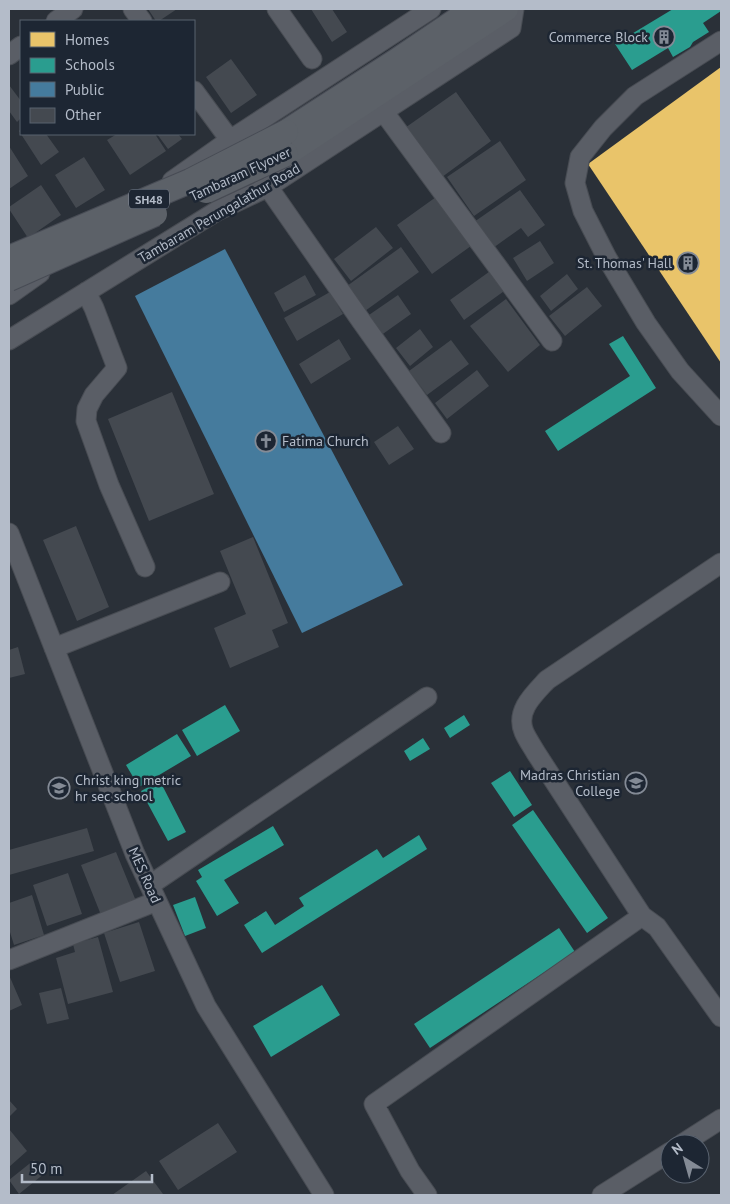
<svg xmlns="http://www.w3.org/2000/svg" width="730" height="1204" font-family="'PT Sans',sans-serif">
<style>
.homes{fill:#e9c46a}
.schools{fill:#2a9d8f}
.public{fill:#457b9d}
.building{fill:#444950}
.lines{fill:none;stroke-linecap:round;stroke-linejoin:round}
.minor-casing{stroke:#484c53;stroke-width:21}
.major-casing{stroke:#484c55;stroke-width:26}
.minor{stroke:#5a5e66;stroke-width:19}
.major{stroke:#5c6168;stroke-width:24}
.major-bridge-casing{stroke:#484c55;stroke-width:26;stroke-linecap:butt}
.major-bridge{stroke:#5c6168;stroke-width:24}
.labels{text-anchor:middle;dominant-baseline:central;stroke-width:5;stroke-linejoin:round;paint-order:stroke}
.shield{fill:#1d2633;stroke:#878f9c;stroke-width:1}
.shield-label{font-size:12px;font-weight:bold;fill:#b4bcc9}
.poi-label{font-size:14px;fill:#b4bcc9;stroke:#1d2633;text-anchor:end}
.street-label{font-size:14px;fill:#b4bcc9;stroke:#1d2633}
</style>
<rect width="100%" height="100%" fill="#2a3038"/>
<path class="homes" d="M721,67V363L588,164Z"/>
<path class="schools" d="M673,9H721V11L703,23L709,32L693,42L690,47L673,57L668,48L632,70L615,44Z
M623,336L656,388L558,451L545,431L630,376L609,344Z
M225,705L240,731L197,756L182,730Z
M464,715L470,725L450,738L444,728Z
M177,734L191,756L139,787L126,765Z
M423,738L430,749L410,761L404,751Z
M510,771L532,805L514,817L491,783Z
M160,781L186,832L168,841L141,791Z
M533,810L608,918L587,933L512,825Z
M273,826L284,845L224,880L239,903L217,916L196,881L202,877L198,870Z
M419,835L427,849L262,953L244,925L266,911L275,925L304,906L299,898L377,849L383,858Z
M195,897L206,928L185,936L173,905Z
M559,928L575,952L430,1048L414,1024Z
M322,985L340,1015L271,1057L253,1026Z"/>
<path class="public" d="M225,249L403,585L302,633L135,296Z"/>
<path class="building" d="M148,9H177L159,21H156Z
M311,9H332L347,32L332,42Z
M231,59L257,95L231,113L206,77Z
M9,85L21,101V118L17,122L9,111Z
M456,92L491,141L438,180L402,130Z
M21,129V134H46L59,152L41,165L19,131Z
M117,134H155L166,151L130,175L107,140Z
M157,134H178L182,139L168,149Z
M500,141L526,180L474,216L447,177Z
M9,146L28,176L9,189Z
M84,157L105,190L76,208L55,175Z
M41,185L61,215L28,238L9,209V207Z
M520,190L545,225L528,237L521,228L493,248L474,222Z
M436,197L471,246L432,274L397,225Z
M376,227L393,248L351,281L334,259Z
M540,241L554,263L527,281L513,258Z
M401,247L419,272L365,311L347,286Z
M493,269L507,289L464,320L450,300Z
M567,274L578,289L551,311L540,296Z
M305,275L316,295L284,312L274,293Z
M587,287L602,306L565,336L549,316Z
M330,292L343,314L297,341L284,318Z
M398,295L411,314L380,336L366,317Z
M506,299L540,345L508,372L470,326Z
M420,329L433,347L410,366L396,348Z
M339,339L351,359L311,384L299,364Z
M451,340L469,364L427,395L409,371Z
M477,370L489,386L447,419L435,403Z
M172,392L214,494L149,521L108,419Z
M398,426L414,449L389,465L374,442Z
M76,526L109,607L77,621L43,540Z
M253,537L288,623L272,630L279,647L230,668L214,628L246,614L220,551Z
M18,647L25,674L9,678V650Z
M87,828L94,851L9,875V850Z
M116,852L136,901L101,915L81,865Z
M68,873L82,914L47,926L33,885Z
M32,895L44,935L14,945L9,929V903Z
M139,922L155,971L120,982L104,933Z
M98,937L113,992L68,1004L56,958L75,952L73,944Z
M9,975L22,1005L9,1011Z
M61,988L69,1019L47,1024L39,993Z
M9,1100L17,1109L9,1117Z
M218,1123L237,1152L178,1190L159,1161Z
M9,1129L27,1151L9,1167Z
M34,1160L45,1173L19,1194L9,1180Z
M146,1171L163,1194L112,1195Z"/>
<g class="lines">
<g class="minor-casing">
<path id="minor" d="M133,9L142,21
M277,9L312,59
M56,21L73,9
M721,41L635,96L603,128L580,157L575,183L583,211L607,258L646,323L680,371L721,416
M9,55L21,46
M194,91L230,140
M383,111L552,341
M172,181L230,140L431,9
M268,187L362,322L441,433
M86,292L94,308L117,368L94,395L87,409L86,421L109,485L145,567
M9,295L40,273
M9,340L217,211L268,187L511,28L514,9
M9,533L135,854L206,1006L324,1195
M54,648L220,582
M150,885L427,697
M642,916L657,927L721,1017
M9,960L157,901
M682,1144L721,1119
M427,1195L410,1171L374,1104L642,916L536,753C532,746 527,739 524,732C515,711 534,694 547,680L721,563
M602,1195L670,1152"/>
</g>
<g class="major-casing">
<path id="major" d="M286,132L396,61L473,9
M286,154L506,9"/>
</g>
<use href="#minor" class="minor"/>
<use href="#major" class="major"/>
<g class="major-bridge-casing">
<path id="major-bridge" d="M206,191L286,154
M9,258L190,181L286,132
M9,279L155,214"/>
</g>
<use href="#major-bridge" class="major-bridge"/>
</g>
<defs>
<g id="building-ring" transform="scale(1.125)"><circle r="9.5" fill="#1d2633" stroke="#848b96" stroke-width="1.5"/><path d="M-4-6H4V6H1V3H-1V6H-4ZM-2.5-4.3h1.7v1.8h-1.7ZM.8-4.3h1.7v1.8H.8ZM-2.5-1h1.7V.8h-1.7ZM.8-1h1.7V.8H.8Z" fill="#848b96"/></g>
<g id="church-ring" transform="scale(1.125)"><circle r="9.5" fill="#1d2633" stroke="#848b96" stroke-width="1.5"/><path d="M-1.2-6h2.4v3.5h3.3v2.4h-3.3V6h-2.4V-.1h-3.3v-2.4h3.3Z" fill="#848b96"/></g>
<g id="university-ring" transform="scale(1.125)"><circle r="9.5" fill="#1d2633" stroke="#848b96" stroke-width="1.5"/><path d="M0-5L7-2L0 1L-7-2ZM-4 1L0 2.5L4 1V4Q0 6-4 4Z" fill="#848b96"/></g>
<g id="school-ring" transform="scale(1.125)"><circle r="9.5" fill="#1d2633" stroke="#848b96" stroke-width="1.5"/><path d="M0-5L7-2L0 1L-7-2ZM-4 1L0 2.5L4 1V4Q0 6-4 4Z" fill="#848b96"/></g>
</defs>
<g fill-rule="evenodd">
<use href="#building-ring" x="664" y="37"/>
<use href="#building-ring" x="688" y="263"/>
<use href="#church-ring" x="266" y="441"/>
<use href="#university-ring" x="636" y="783"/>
<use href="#school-ring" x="59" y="788"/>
</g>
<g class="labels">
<rect class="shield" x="129" y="189.5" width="40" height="19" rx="4"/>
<g class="shield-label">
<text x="149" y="199">SH48</text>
</g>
<g class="poi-label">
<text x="648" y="37">Commerce Block</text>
<text x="672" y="263">St. Thomas' Hall</text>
<text x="282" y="441" text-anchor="start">Fatima Church</text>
<text x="620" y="775">Madras Christian<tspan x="620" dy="16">College</tspan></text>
<text x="75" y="780" text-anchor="start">Christ king metric<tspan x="75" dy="16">hr sec school</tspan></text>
</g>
<g class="street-label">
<text transform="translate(240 174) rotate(-25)">Tambaram Flyover</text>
<text transform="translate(219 213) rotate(-30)">Tambaram Perungalathur Road</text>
<text transform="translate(145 875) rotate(66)">MES Road</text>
</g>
</g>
<rect width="730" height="1204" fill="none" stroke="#b4bcc9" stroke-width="20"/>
<rect x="20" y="20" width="175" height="115" fill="#1d2633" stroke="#59626f"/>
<rect x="30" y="32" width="25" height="15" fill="#e9c46a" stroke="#59626f"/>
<text x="65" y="45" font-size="15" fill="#b4bcc9">Homes</text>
<rect x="30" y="58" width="25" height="15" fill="#2a9d8f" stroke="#59626f"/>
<text x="65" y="70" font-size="15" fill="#b4bcc9">Schools</text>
<rect x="30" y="82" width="25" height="15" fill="#457b9d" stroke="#59626f"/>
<text x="65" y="95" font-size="15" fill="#b4bcc9">Public</text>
<rect x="30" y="108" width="25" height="15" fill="#444950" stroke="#59626f"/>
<text x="65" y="120" font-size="15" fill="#b4bcc9">Other</text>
<g transform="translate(685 1159) rotate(323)"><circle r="24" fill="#1d2633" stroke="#59626f"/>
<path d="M0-4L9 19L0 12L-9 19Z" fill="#848b96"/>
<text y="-8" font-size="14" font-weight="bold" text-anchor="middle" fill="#b4bcc9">N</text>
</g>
<path d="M22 1174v8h130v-8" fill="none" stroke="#b4bcc9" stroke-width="2.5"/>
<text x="30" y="1174" font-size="15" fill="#b4bcc9" stroke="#1d2633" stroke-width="4" paint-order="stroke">50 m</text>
</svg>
